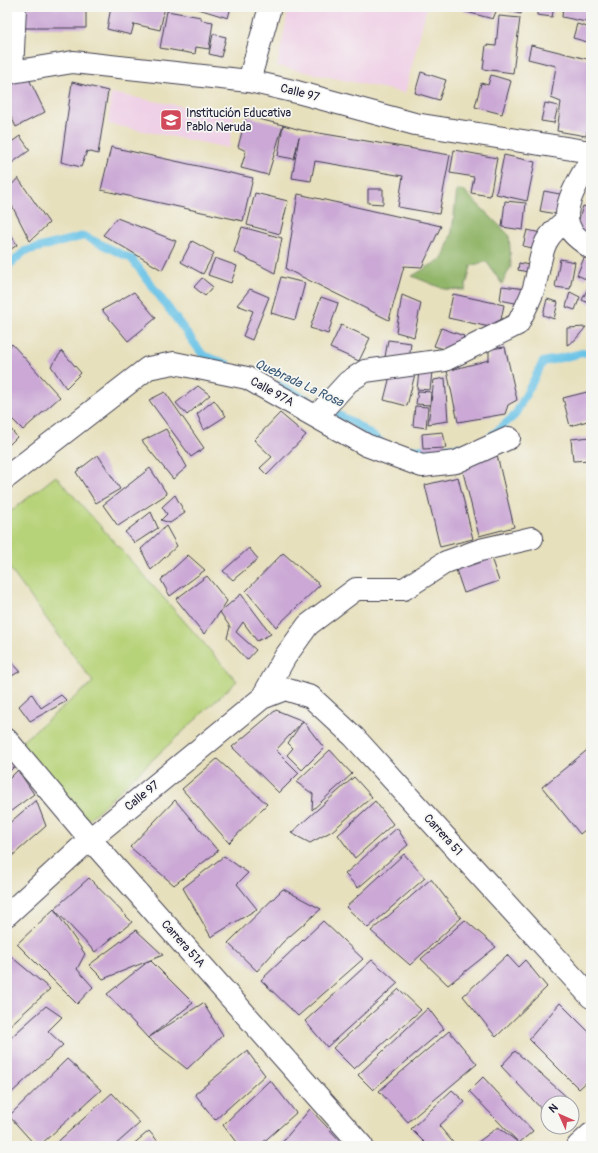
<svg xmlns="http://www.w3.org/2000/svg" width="598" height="1153" font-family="Pangolin,sans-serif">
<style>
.built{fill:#efd0e6}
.green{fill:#b7d379;stroke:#6c7a5a}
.forest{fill:#91b569;stroke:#5a6c52}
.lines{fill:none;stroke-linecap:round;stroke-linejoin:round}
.stream{stroke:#69c3e7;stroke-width:8}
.building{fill:#cba8d5}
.street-casing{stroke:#403e4e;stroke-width:24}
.street{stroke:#fff;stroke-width:22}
.labels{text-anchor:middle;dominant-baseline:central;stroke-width:3.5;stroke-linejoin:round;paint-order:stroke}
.street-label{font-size:12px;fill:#22223b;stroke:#f6f6f2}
.poi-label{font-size:12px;fill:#22223b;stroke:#f6f6f2;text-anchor:start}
.water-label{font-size:13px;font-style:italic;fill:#3b5a77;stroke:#f6f6f2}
</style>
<rect width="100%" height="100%" fill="#f6f6f2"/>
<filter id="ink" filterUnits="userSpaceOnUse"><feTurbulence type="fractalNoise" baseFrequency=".025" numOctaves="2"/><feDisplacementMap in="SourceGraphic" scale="8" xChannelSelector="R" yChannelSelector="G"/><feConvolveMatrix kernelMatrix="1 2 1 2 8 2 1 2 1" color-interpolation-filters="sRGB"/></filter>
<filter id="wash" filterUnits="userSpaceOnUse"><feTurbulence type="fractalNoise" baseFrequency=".012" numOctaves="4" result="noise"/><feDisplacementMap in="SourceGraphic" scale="16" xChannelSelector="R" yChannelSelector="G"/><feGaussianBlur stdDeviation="0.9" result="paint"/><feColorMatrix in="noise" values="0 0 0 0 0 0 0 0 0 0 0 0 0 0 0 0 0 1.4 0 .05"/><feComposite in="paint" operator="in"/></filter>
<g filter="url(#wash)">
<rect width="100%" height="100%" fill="#e7e0bd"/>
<path class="built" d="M289,7H427L405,93L277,66Z
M111,93L234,116L229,148L108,124Z"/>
<path class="green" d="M56,476L237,681L88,820L20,743L93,682L7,565V514Z"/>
<path class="forest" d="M457,190L464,191L509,235L511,266L502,284L486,261L471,266L465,290L444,289L412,276L443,258L452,232Z"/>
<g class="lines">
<path class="stream" d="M7,267L25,251L84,236L132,259L203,355L227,364
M279,385L351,421L380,441
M488,439L515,415L543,362L591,351
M399,450L473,447"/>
</g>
<g id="blocks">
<path class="building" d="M24,7H86V28H24Z
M111,7H165L160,30L134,24L131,35L107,29Z
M192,7H231L228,18Z
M464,7H523L521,14L497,9L493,19L463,11Z
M529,7H554L552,17L537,15V11L529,10Z
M563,7H591V23L562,17Z
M167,11L201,17V20L213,22L209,49L196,47L195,54L160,48Z
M499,16L520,18L513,73L483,69L486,45L496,46Z
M577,24L591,28V43L573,38Z
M213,34L226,37L221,57L209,54Z
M531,45L591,60V116L586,136L557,131L561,102L551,98L556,66L528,59Z
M421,72L446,80L439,100L415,93Z
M27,75L45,112L16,127L7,108V85Z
M491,75L511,81L502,114L475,107L481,83L488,85Z
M72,82L108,91L98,154L87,151L81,167L61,162Z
M545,103L558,106L554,123L541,121Z
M7,116L12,125L7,128Z
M246,116L283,125L301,130L450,155L439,214L398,207L403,176L315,161L311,181L292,178L299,137L294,159L278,156L283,125L268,175L241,168L246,151L238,147Z
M20,136L30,150L9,165L7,163V145Z
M111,147L253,178L243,221L101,190Z
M454,150L497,158L490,196L471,193L474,177L450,173Z
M504,155L535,162L527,201L496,194Z
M18,178L49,223L30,241L7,196V190Z
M368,189H383V204L368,203Z
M544,191L565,195L561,215L540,211Z
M255,193L288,201L280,234L247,225Z
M298,194L441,226L422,267L404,266L389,320L286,269Z
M505,201L526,203L523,230L502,227Z
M583,206L591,208V236L575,232Z
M117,218L176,241L162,270L103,235Z
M242,227L282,238L275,273L234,252Z
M7,228L17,245L7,252Z
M527,230L541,233L537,249L523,246Z
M192,241L214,253L203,274L181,262Z
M215,258L237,266L231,283L208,275Z
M584,258L591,260V267L586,279L577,275Z
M560,259L575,262L570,289L555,287Z
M519,263L529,265L528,272L518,270Z
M281,277L305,283L295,320L271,313Z
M202,278L213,287L205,296L194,287Z
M591,282V304L582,300Z
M502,286L526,289L525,305L500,300Z
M250,289L269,297L252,340L243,336L253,311L237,305Z
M134,292L156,318L128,341L102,310Z
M570,292L580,297L575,310L566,307Z
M453,294L504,305L499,329L448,318Z
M402,295L421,303L414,337L396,332Z
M321,297L338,303L328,334L310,328Z
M547,299L558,302L554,319L543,315Z
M341,325L370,338L359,361L330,348Z
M586,327L575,340L567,345V328Z
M441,328L464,336L457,353L434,346Z
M388,340L411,343L409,360L385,357Z
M12,344L60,397L23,430L7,414V349Z
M505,347L517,400L508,405L505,414L458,422L447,371L489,360V349Z
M62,351L81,373L66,388L51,366Z
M392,368L415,374L407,406L384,400Z
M419,371L432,372L430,390L417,389Z
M445,378L448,421L428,424L434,380Z
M198,386L210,395L187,415L176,403Z
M418,391L431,392L430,405L416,404Z
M591,391V420L570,426L563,398Z
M165,392L204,448L191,457L149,400Z
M214,400L226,416L204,430L197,414Z
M415,406L428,407L426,428L413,426Z
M280,413L306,435L267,475L260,468L272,457L254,440Z
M7,424L17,437L7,447Z
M166,429L187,467L173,479L142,441Z
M443,432L446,448L423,449L422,434Z
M591,437V460L573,461L571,439Z
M98,455L120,489L96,503L76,472Z
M497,455L514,527L479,536L461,464Z
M150,468L167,494L118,526L103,505Z
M458,477L473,539L440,547L425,485Z
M175,495L185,513L170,523L161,520L167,514L162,507Z
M151,512L158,528L135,543L125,532Z
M166,526L177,546L151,570L141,549Z
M249,548L258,559L233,580L223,571Z
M488,549L499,581L464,593L453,561Z
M283,553L320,585L276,627L246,591Z
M188,555L205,570L170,596L161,580Z
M207,576L227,601L220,612L241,594L271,634L257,641L243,622L236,632L256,650L247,660L227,638L230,627L220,612L204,634L176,599Z
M7,657L20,671L7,679Z
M32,694L41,708L61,695L67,701L30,721L19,706Z
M276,710L303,721L324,748L302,770L287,755L293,748L288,743L303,721L276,750L299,773L279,793L232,747Z
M591,747V825L580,834L542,787Z
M330,750L352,774L312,810L313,794L296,782Z
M7,757L15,766L7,774Z
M217,759L267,804L229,843L182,789Z
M18,770L34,794L7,814V781Z
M354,777L372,797L332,831L310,843L291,833Z
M36,800L46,826L11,857L7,852V825Z
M175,800L218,851L174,885L130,847Z
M375,801L393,824L355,858L338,835Z
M397,828L408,845L358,888L345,874Z
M404,854L425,878L368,928L346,907Z
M224,856L248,873L237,884L257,909L211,937L183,888Z
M89,878L132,922L95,952L54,909Z
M431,879L461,918L410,965L371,931Z
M283,889L321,909L283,942L257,971L228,943Z
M54,909L85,954L77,969L93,987L77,1004L17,944Z
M465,920L496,947L448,985L421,959Z
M323,921L363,959L298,1016L261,980Z
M136,930L163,955L103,979L89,965Z
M8,954L50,989L7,1028V955Z
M507,955L518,967L525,960L547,987L496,1037L463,996Z
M150,960L193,1003L148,1038L107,994Z
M372,960L398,983L327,1047L305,1021Z
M399,989L421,1010L354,1069L333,1048Z
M203,1003L223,1035L187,1069L148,1038Z
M560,1003L591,1034V1078L579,1089L529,1039Z
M46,1006L62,1017L48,1031L63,1045L7,1097V1041Z
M428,1008L444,1029L373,1090L358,1075Z
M449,1031L477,1064L408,1122L379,1091Z
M247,1051L265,1075L215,1120L195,1094Z
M515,1051L569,1099L564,1103H548V1116L501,1066Z
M67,1059L101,1090L39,1146H36L9,1116Z
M483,1077L533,1131L519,1143L469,1091Z
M270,1080L296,1113L259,1146H239L223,1125Z
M452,1090L465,1102L439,1126L456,1146H428L411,1129Z
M112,1093L140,1123L114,1146H53Z
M310,1109L345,1146H279Z
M498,1127L519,1143L515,1146H473Z
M149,1131L162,1146H131Z"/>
</g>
</g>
<g filter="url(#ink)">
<use href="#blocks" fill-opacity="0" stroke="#403e4e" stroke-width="1"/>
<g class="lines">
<g class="street-casing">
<path id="street" d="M12,72L15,7
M7,74L12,72L73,62L249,81L297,92L415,124L591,152
M249,81L270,7
M591,160C580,178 557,211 572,232C576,238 585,243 591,248
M316,417L348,382L365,371L445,360L518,324C523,312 532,298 535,284C543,254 539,240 567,220
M7,477L148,368L174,363L247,378L366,445L422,466L456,462L509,438
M262,698L285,657L308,625L356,589H404L446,562L480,550L532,538
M7,740L90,839L362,1146
M7,915L90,839L262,698L285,689L311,697L354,737L591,997
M578,1146L591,1134"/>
</g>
<use href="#street" class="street"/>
</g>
</g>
<defs>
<g id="school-square" transform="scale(1.15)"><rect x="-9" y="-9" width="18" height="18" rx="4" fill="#d1495b" stroke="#f6f6f2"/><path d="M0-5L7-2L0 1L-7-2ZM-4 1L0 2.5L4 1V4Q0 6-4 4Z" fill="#fff"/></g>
</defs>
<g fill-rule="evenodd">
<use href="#school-square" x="171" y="120"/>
</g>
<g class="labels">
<g class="street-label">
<text transform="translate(300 93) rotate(14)">Calle 97</text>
<text transform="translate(272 392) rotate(29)">Calle 97A</text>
<text transform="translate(142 796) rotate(-39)">Calle 97</text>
<text transform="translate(443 835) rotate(48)">Carrera 51</text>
<text transform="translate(183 944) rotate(48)">Carrera 51A</text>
</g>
<g class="poi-label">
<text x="186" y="113">Institución Educativa<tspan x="186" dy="14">Pablo Neruda</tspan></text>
</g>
<g class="water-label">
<text transform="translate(299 383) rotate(25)">Quebrada La Rosa</text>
</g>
</g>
<rect width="598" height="1153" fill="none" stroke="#f6f6f2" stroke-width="24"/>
<g transform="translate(560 1115) rotate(315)"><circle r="19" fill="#f6f6f2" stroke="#a1a1a9"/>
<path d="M0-3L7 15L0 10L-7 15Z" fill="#d1495b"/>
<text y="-6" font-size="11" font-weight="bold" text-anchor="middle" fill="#22223b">N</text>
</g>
</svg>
